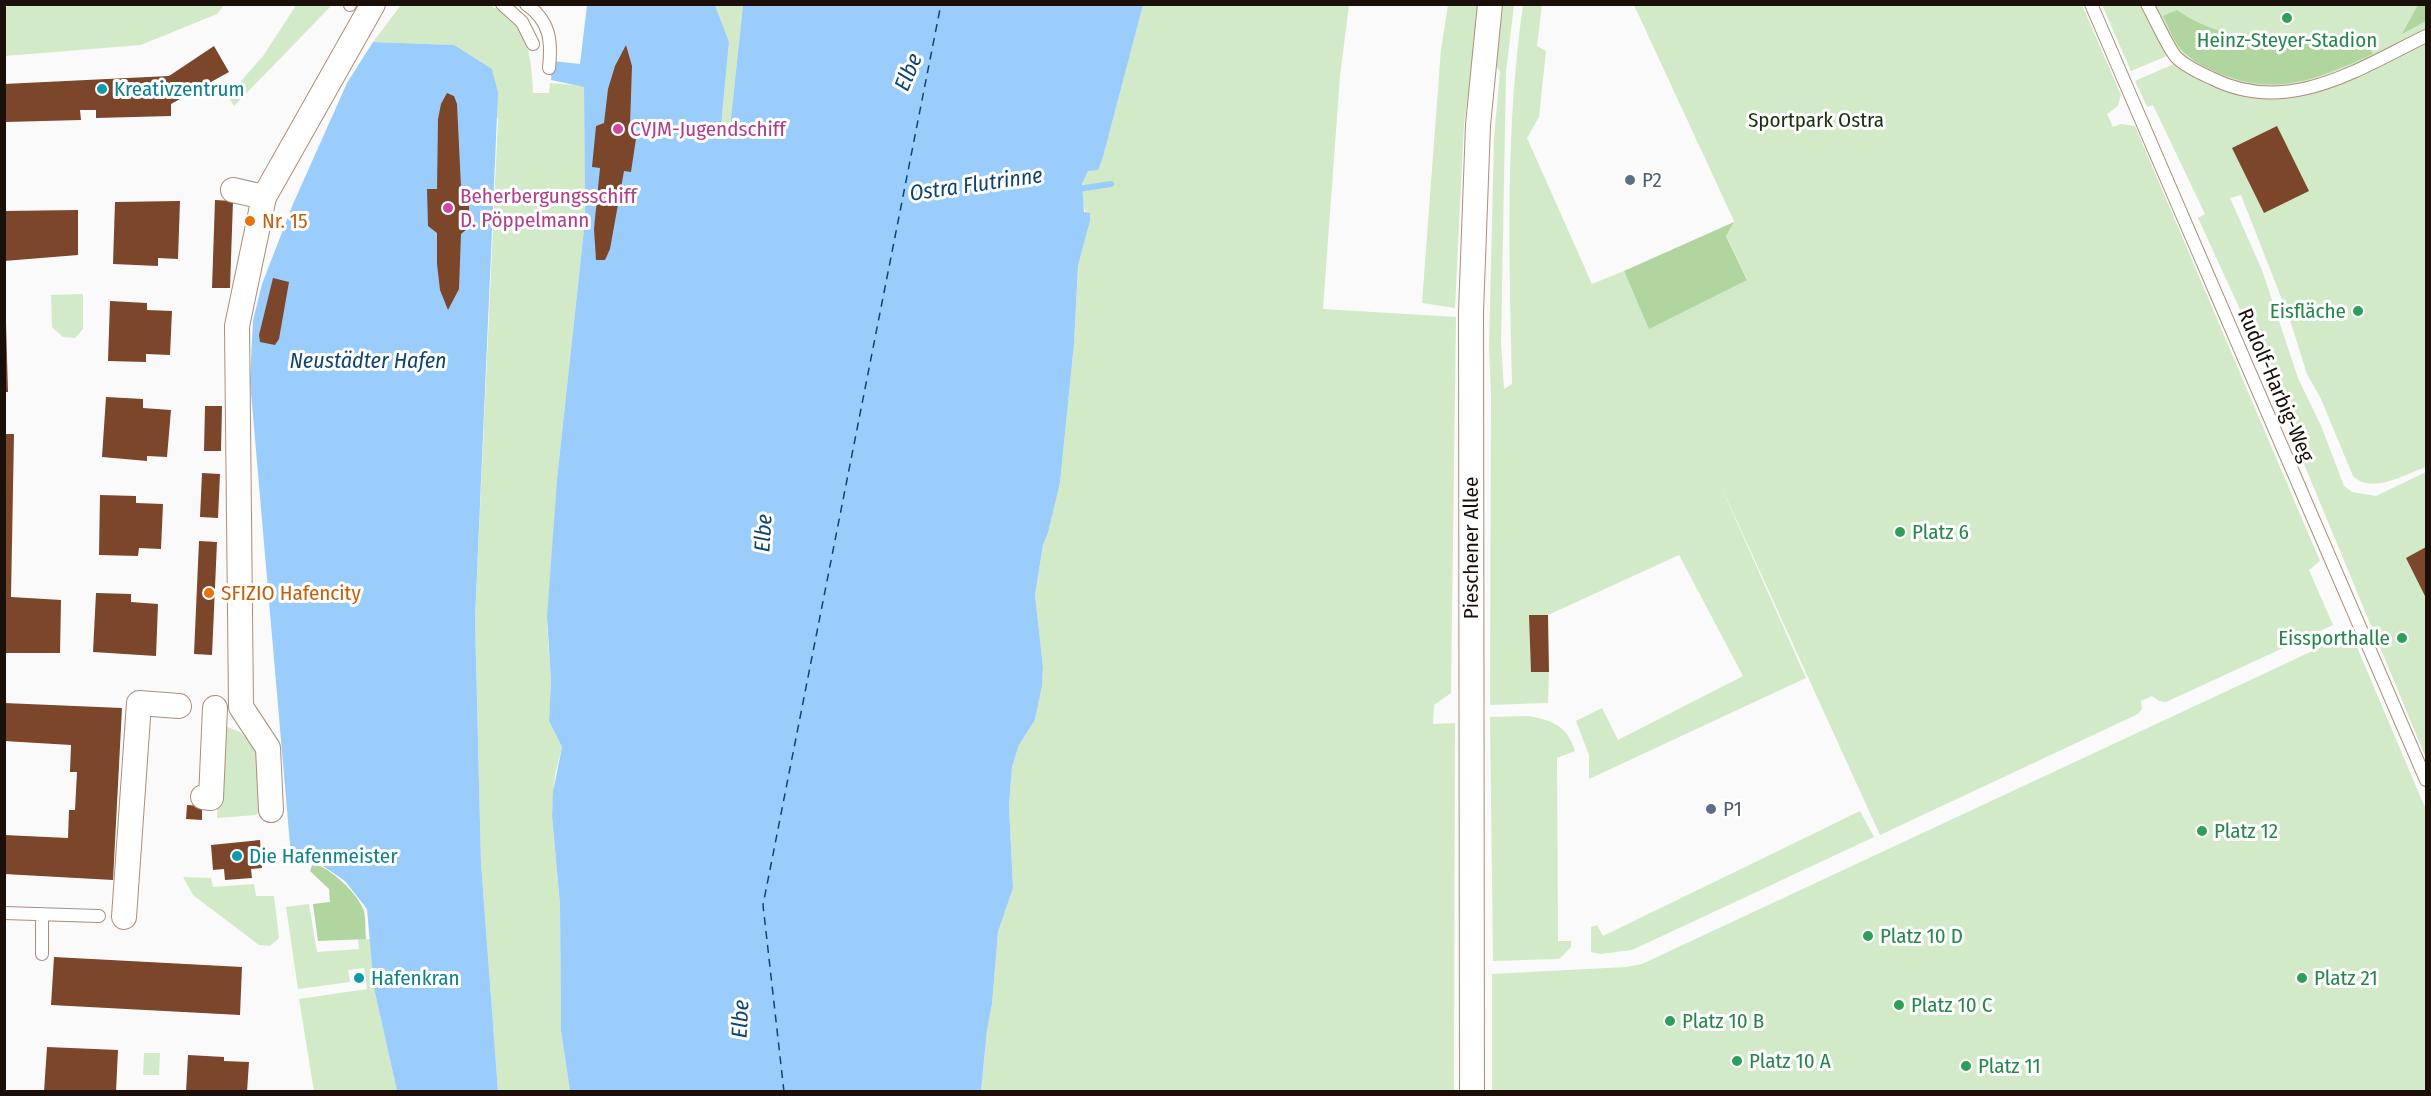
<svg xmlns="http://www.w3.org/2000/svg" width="2431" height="1096" font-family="'Fira Sans Condensed',sans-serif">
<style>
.green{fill:#d2eac8}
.forest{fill:#b0d59f}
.water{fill:#9bcdfc}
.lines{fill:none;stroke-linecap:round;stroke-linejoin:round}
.stream{stroke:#9bcdfc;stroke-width:6}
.ferry{stroke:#0e446f;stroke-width:1.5;stroke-dasharray:8 6;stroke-linecap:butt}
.building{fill:#7b4629}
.lane-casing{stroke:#ad8d79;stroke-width:14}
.street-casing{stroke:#ad8d79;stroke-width:26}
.lane{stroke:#fff;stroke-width:12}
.street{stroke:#fff;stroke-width:24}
.leisure-dot{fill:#2e9e5b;stroke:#fff;stroke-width:2}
.culture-dot{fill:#0f9aa8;stroke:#fff;stroke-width:2}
.hotel-dot{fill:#d1479c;stroke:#fff;stroke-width:2}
.service-dot{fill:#5c6f8a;stroke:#fff;stroke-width:2}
.food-dot{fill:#e8710a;stroke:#fff;stroke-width:2}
.labels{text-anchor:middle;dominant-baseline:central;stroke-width:6;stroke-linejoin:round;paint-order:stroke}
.leisure-label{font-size:21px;fill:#27864d;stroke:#fff;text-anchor:start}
.culture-label{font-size:21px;fill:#0d838f;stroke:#fff;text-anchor:start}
.park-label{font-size:21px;fill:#19310b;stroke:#fff}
.hotel-label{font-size:21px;fill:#b23c85;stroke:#fff;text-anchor:start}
.service-label{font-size:21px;fill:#4e5e75;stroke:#fff;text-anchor:start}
.food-label{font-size:21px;fill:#c56008;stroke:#fff;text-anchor:start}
.street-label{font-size:21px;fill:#1b1009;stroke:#fff}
.water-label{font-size:22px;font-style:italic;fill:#0e446f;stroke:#fff}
</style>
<rect width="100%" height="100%" fill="#fafafa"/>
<path class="green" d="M5,4H224V5L217,14L141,45L5,56Z
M292,5H332L234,106L228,96L263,56L295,7Z
M401,5H489C529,23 531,54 533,93H549L550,83L584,86L585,220L557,479L547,625L551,681L549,721L562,747L555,775L552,816L560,906L561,1031L570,1091H498L481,863L475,619L498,119L454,45L373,42Z
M715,5H743L730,127L726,129L721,128L729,42Z
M1143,5H1349L1340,76L1323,309L1456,317L1451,693L1434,705L1433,724L1455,723L1454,1091L981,1092L987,1029L992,1004L998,932L1013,888L1009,805L1012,767L1019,745L1035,720L1042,686L1043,667L1035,595L1043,545L1048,533L1060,483L1074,344L1078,266L1090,221C1082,210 1079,187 1086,174C1090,168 1098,163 1103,157Z
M1448,5H1480L1464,124L1455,308L1422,303L1441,49Z
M1503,5H1514L1506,72L1501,344L1504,389L1512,384C1509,258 1505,129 1523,5H1542L1537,46L1546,51L1539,117L1527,138L1592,284L1624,271L1649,328L1747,279L1726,235L1734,221L1634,5H2082L2121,95L2118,106L2107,114L2113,127L2121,124L2135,126L2320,561L2309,570L2333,625L2166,702L2159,701L2152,696L2141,701L2142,709L2138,714L1880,835L1715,473L1806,678L1589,779V755L1576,721L1602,708L1618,740L1743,676L1679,555L1548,615H1530L1531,672H1549L1548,703L1490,705L1491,395L1489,348L1494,138L1500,72L1494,61Z
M2102,5H2426V467C2405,474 2372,495 2353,476L2321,399L2307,374L2290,320L2241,195L2230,198L2262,270L2298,378L2322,428L2344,486L2352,492L2376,496L2426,472V758L2238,305L2198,218L2205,214L2153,105L2147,107L2135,81L2176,63L2167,56L2131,71Z
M83,294V329L75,338L63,337L52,327L51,295Z
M2351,633L2426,810V1091H1492V974L1626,967L1642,964Z
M1529,716C1554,721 1567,726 1575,751L1557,758L1558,941H1571V947L1559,959L1493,961L1490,717Z
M222,725L240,732L257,749L262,810L256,815L217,818Z
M1860,811L1874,837L1632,950L1600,954L1591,952V927L1597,925L1603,936Z
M183,877L211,878L213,887L254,884L256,896H274L279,938L270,946L259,945L193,895Z
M309,904L317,952L359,949L358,939H370L374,988L397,1091H314L299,999L367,989L364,968L348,970L350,982L298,989L286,907Z
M144,1053H160L159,1075H143Z"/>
<path class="forest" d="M2418,5H2426V21L2402,34Z
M2177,10C2208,32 2253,43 2291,41C2308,41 2325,34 2341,34C2348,33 2356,37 2363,38L2373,54C2321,77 2281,97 2223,75C2208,69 2191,61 2180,48C2173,40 2168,26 2163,16Z
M1734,222L1726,236L1747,280L1649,329L1624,271Z
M313,863C331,869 357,892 364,911C366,919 365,930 366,939L318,941L313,904L330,902L329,889L310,871Z"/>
<path class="water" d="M587,5H715L729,42L721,127L726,129L730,127L743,5H1143L1103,157L1098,170L1088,171L1082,184L1084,212L1090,213V221L1078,266L1074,344L1060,483L1048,533L1043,545L1035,595L1043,667L1042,686L1035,720L1019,745L1012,767L1009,805L1013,888L998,932L992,1004L987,1030L981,1091H570L561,1031L560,905L552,816L553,792L562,747L549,721L551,681L547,617L557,479L585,220L584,87L551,80L552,61L580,64Z
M373,42L454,45L492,69L498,93L475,619L481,863L498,1091H397L374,988L367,909L345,881L320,864L291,856L250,381L253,320L262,284L293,204L347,83Z"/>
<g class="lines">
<path class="stream" d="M1078,189L1111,184"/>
<path class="ferry" d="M784,1092L763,905L941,4"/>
</g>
<path class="building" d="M626,45L632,66L630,125L637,132L631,172L624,171L610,249L605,260H596L594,229L600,168L592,167L596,126L604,123L608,89L615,66Z
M214,46L229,72L171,104V116L96,118V110H80L81,120L5,122L4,84L169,76Z
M447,93L454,96L457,104L461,187H469V227L461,234L459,289L448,310L440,290L437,264V233L428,226L427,189H437L438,119L441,104Z
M2277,126L2309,191L2264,213L2232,148Z
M215,200L233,201L230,288H212Z
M180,201L178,259L158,258V266L113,264L115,202Z
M78,210V255L4,261V211Z
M273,278L289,282L279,339L275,345L260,342L259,335Z
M110,301L147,303V310L172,311L170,355L146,354V362L108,361Z
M4,323H6L8,392H4Z
M106,397L143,399V408L171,410L167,457L147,456V461L102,457Z
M205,406H222L221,451H204Z
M4,434H14L11,597L61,600L60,653H4Z
M202,473L220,474L218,518L200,517Z
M100,495L136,496V503L163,504L161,549L139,548L138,556L99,555Z
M199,541L217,542L212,655L194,654Z
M2426,547V598L2406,558Z
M96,593L131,594V602L158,604L156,656L93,652Z
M1529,615H1548L1549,672H1531Z
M4,703L122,708L113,880L4,874V835L68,838L69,810H75L77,772H70L71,745L4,741Z
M187,805L202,806V820L186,819Z
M260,840L262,868L251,869L252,878L225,880L224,869L213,870L211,845Z
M54,957L242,967L240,1015L51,1005Z
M47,1047L118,1050L116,1092H44Z
M188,1055L224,1057V1061L249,1062L247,1092H186Z"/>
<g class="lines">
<g class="lane-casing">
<path id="lane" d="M502,4L522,22L533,44
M526,4C550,21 552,40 549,68
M2091,4L2426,780
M2147,4C2155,18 2167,46 2176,57C2185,66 2200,73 2211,78C2288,117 2358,69 2426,36
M350,5V4
M4,913L99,916
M42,914V954"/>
</g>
<g class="street-casing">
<path id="street" d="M233,190L264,197
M203,797L211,798L215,708
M271,810L268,748L241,707L237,326L264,197L373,4
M124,917L139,703L179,706
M1472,1092L1471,312L1478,125L1490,4"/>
</g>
<use href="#lane" class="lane"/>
<use href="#street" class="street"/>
</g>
<g class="leisure-dot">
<circle cx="2287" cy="18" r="6"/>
<circle cx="2358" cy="311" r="6"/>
<circle cx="1900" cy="532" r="6"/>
<circle cx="2402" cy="638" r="6"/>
<circle cx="2202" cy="831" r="6"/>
<circle cx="1868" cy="936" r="6"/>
<circle cx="2302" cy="978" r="6"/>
<circle cx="1899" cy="1005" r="6"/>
<circle cx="1670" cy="1021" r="6"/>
<circle cx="1737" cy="1061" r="6"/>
<circle cx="1966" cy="1066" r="6"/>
</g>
<g class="culture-dot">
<circle cx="102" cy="89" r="6"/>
<circle cx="237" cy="856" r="6"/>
<circle cx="359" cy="978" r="6"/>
</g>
<g class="hotel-dot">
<circle cx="618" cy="129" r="6"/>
<circle cx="448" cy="208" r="6"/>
</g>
<g class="service-dot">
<circle cx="1630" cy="180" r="6"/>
<circle cx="1711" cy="809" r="6"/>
</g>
<g class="food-dot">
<circle cx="250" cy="221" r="6"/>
<circle cx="209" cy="593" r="6"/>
</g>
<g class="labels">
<g class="leisure-label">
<text x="2287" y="40" text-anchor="middle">Heinz-Steyer-Stadion</text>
<text x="2346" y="311" text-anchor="end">Eisfläche</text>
<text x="1912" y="532">Platz 6</text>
<text x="2390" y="638" text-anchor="end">Eissporthalle</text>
<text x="2214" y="831">Platz 12</text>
<text x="1880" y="936">Platz 10 D</text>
<text x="2314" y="978">Platz 21</text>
<text x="1911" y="1005">Platz 10 C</text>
<text x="1682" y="1021">Platz 10 B</text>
<text x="1749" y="1061">Platz 10 A</text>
<text x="1978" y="1066">Platz 11</text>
</g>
<g class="culture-label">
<text x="114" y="89">Kreativzentrum</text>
<text x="249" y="856">Die Hafenmeister</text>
<text x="371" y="978">Hafenkran</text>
</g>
<g class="park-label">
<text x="1816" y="120">Sportpark Ostra</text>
</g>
<g class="hotel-label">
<text x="630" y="129">CVJM-Jugendschiff</text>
<text x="460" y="196">Beherbergungsschiff<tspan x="460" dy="24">D. Pöppelmann</tspan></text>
</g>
<g class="service-label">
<text x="1642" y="180">P2</text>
<text x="1723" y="809">P1</text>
</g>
<g class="food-label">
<text x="262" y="221">Nr. 15</text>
<text x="221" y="593">SFIZIO Hafencity</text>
</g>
<g class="street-label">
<text transform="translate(2276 385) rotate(67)">Rudolf-Harbig-Weg</text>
<text transform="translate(1471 548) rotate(-90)">Pieschener Allee</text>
</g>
<g class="water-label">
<text transform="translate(908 72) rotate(-67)">Elbe</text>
<text transform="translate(976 184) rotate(-8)">Ostra Flutrinne</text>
<text x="368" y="360">Neustädter Hafen</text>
<text transform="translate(763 533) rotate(-86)">Elbe</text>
<text transform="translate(740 1019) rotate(-87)">Elbe</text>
</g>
</g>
<rect width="2431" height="1096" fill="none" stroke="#1b1009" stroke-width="12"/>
</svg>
